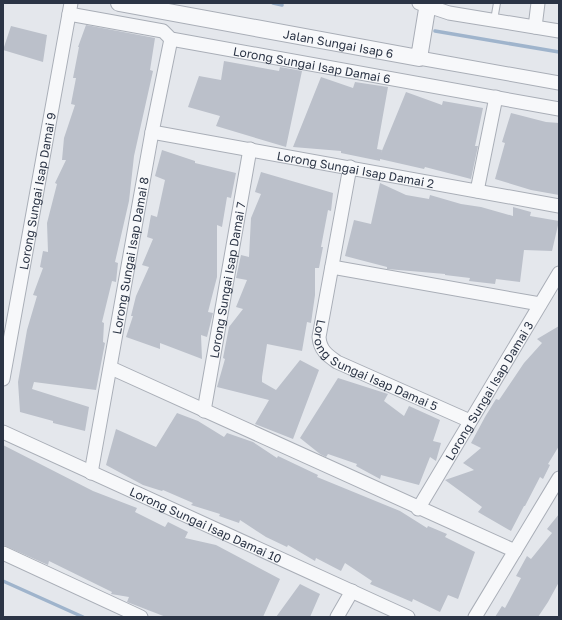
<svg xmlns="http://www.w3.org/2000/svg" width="562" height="620" font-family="'Golos Text',sans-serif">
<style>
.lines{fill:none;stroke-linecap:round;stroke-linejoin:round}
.stream{stroke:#9fb4cc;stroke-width:3.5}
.building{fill:#bbc0ca}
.service-casing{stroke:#a9aeb7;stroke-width:8}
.minor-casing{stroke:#a9aeb7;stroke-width:15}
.tertiary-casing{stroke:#a9aeb7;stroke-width:18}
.service{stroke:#f7f8fa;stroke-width:6}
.minor{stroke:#f7f8fa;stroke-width:13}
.tertiary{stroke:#f7f8fa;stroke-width:16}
.labels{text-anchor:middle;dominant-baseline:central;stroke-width:4;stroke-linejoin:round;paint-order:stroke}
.street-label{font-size:12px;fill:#2b3445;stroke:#f4f6f9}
</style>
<rect width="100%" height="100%" fill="#e4e7ec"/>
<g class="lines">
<path class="stream" d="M273,3L282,5
M435,31L559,52
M3,581L83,617"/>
</g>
<path class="building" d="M86,25L155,38L150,70L153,71L134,156L129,201L115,262L118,263L116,282L112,281L102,322L104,323L103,342L105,343L96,390L34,382L32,389L89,407L85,431L53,423V421L20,412L18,382L27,330L37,296L33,295L43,268L40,267L43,251L48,252L47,223L57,184L55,183L66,160H62L64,138L75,105L71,104L76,78H73L79,47H78Z
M11,26L47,35L43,62L3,50Z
M224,61L279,71L280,67L302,71L286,147L216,126L220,116L188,107L199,76L221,80Z
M321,77L353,88L355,82L388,87L377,149L382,150L381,153L406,92L442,105L443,101L483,108L475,146H478L471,179L425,167L424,169L380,159V161L341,153V151L293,147Z
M511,113L546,122L559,123V195L531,190L495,179L505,143L502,142Z
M162,150L195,161V163L236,173L231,198L227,197L222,227L217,225V277L208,312L213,313L207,337L201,335L202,359L160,343V349L126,337L133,316H131L136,296L149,267L142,265L153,239L147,237L151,215L157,217L165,180L155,176Z
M261,172L333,193L331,211L328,210L321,247H323L319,268H315V295L311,323L307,322L302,351L267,344L262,377V382L276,390L300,360L319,370L293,439L255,424L269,400L217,387L225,359L223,358L229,327L243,309L236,307L247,280L236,278L241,255L249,257L251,218L261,194L255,192Z
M380,183L406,195L429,199L430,195L461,204L481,207L513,216V207L531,212L530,216L559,221L552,251L524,250L520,282L496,279L495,284L469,281L470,278L445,275V274L387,269V267L345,256L354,220L371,224Z
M559,326V446L548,464L550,465L543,479L540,477L525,506H524L511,531L478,512L482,507L445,480L474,470L463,463L481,448L471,443L485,417L496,399L499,400L524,363L542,343L537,339Z
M338,378L388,394L384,401L404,416L409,406L440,420L433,441L441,443L436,461L430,457L419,485L381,475L380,479L356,466L357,464L328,454L326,457L320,454L300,438Z
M177,413L198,421L224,437L227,433L253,442L277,458L278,456L318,475L317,477L400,511L427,528L428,526L447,534L445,537L475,552L458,599L448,595L440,612L413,599L412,602L370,584L372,581L345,563L341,571L316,558L315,561L288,545L287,547L266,537L240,520L239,523L219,516L220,514L191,505L193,503L163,490L162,491L143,485L106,465L116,429L156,447Z
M3,445L93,491L137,508L135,512L165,527L168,522L188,532L185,538L216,545L280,579L263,617H166L127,602L129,597L111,594L112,592L49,561L48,565L3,545Z
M559,514V582L548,602L538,617H495L502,606L505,608L521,578L516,576L527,556L531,559L552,533L547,529Z
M300,584L320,594L310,617H276Z"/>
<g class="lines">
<g class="service-casing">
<path id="service" d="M494,20L497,3"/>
</g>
<g class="minor-casing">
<g id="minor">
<path d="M419,3L449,13L559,31"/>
<path id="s1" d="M69,14L163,31L171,39L559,109"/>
<path d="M535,27L538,3"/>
<path d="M419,58L559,83"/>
<path id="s2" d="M152,132L559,206"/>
<path id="s3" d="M350,167L319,337C320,350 327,355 337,362L470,421"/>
<path d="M477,191L496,97"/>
<path d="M332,267L540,304"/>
<path d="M111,368L515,551"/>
<path id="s4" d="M3,379L71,3"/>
<path id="s5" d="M204,411L250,149"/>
<path id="s6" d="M3,432L408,617"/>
<path id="s7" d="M91,473L152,132L171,39"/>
<path id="s8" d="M418,509L559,273"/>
<path d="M3,553L141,617"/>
<path d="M337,617L352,591"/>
<path d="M475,617L559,478"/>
</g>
</g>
<g class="tertiary-casing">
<g id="tertiary">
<path id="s9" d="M119,3L419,58L428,3"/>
</g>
</g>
<use href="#service" class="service"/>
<use href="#minor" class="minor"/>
<use href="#tertiary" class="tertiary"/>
</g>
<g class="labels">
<g class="street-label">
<text stroke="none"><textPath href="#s9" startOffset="223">Jalan Sungai Isap 6</textPath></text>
<text stroke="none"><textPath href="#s1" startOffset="250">Lorong Sungai Isap Damai 6</textPath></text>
<text stroke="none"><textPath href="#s2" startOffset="207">Lorong Sungai Isap Damai 2</textPath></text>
<text stroke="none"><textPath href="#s4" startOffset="191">Lorong Sungai Isap Damai 9</textPath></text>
<text stroke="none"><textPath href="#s7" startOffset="221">Lorong Sungai Isap Damai 8</textPath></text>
<text stroke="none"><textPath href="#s5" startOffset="133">Lorong Sungai Isap Damai 7</textPath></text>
<text stroke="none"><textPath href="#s3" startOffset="235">Lorong Sungai Isap Damai 5</textPath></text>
<text stroke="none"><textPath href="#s8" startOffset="138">Lorong Sungai Isap Damai 3</textPath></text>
<text stroke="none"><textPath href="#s6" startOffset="223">Lorong Sungai Isap Damai 10</textPath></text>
</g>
</g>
<rect width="562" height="620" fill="none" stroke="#2b3445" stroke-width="8"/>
</svg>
